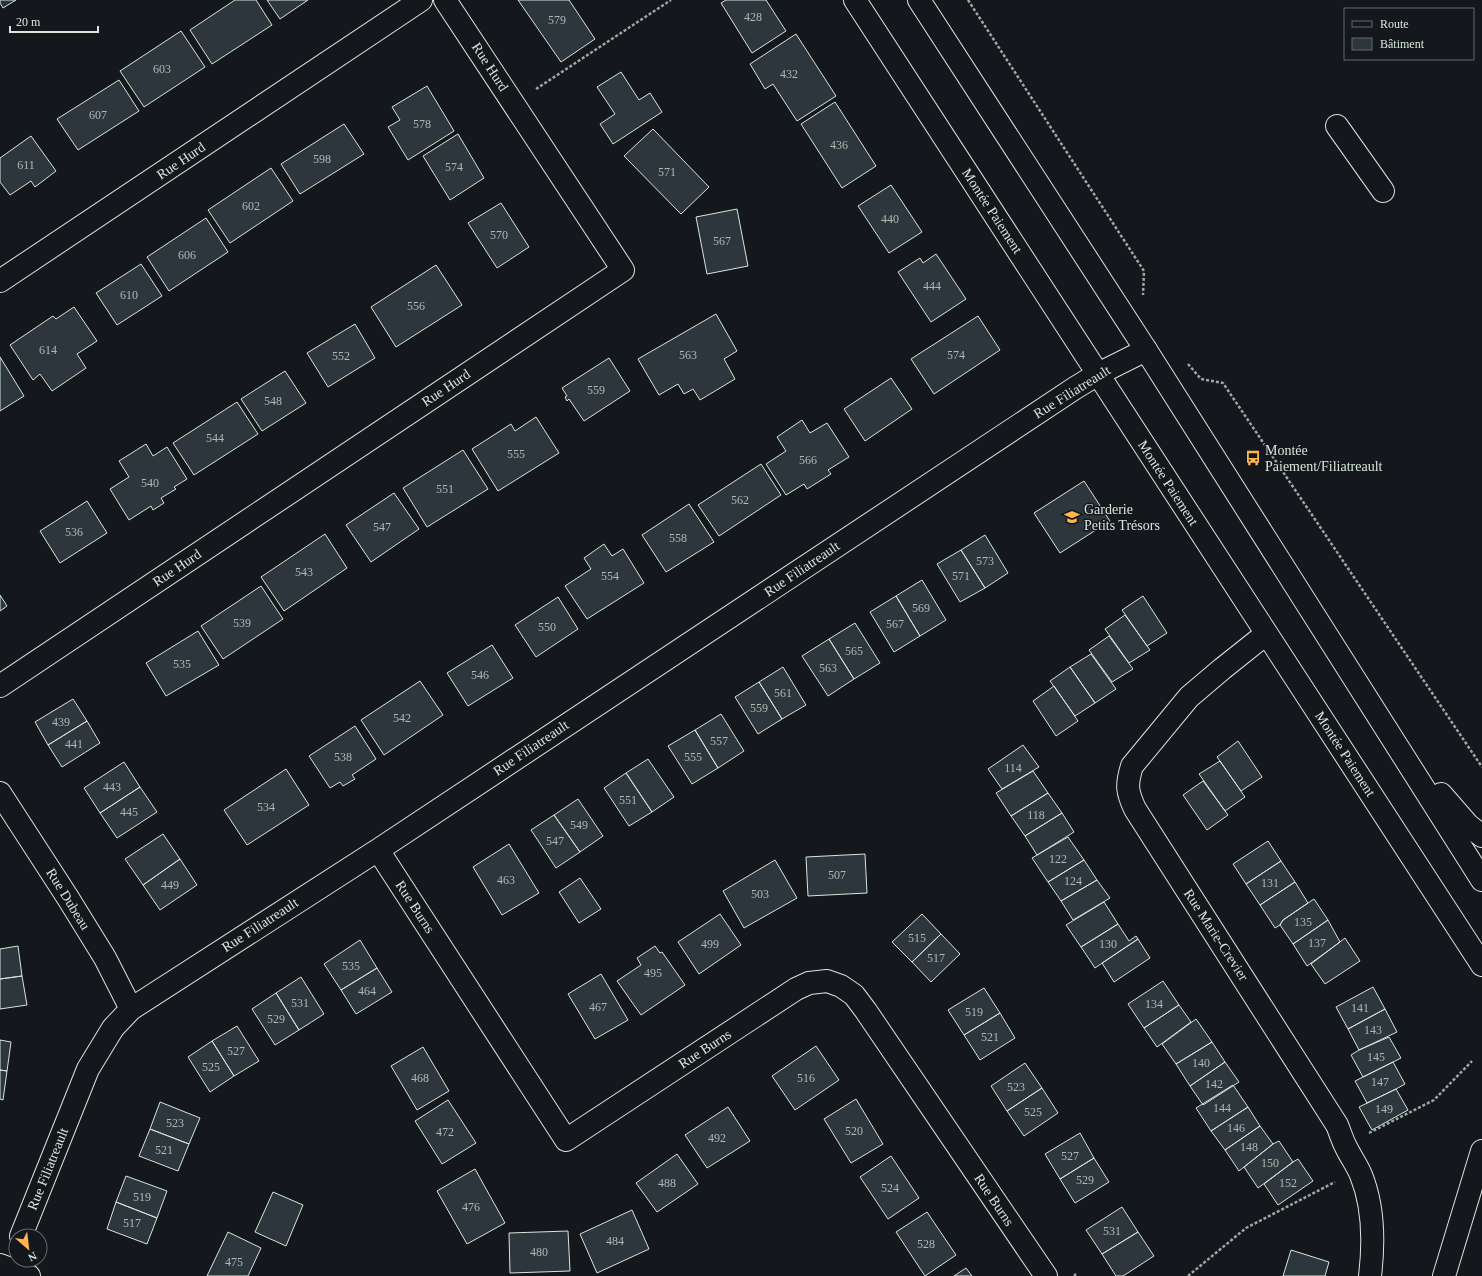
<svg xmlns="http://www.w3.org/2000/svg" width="1482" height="1276" font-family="Georgia,serif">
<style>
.building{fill:#2c363c;stroke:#d8e6dc}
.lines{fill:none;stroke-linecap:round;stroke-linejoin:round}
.minor-casing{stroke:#d8e6dc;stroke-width:24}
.major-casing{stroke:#d8e6dc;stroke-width:24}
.path{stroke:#9da8a2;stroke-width:2.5;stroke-dasharray:3 2;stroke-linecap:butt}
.minor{stroke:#14181c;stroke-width:22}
.major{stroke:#14181c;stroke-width:22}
.labels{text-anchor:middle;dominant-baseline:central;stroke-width:3;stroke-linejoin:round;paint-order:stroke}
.number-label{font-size:12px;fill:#adbab4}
.street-label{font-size:14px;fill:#d8e6dc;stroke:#14181c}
.poi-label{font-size:14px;fill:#d8e6dc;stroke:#14181c;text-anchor:start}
</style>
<rect width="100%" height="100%" fill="#14181c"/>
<path class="building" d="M0,0H16L3,8L0,3Z
M235,0H256L272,25L212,64L190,30Z
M267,0H308L280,19Z
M518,0H569L595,39L561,62Z
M726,0H766L786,31L752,53L721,3Z
M181,31L205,67L144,107L120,71Z
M796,34L836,96L797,121L773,84L765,89L750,64Z
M621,72L639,100L650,93L662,112L613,144L600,124L615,114L597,87Z
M119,80L139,111L78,150L57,119Z
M427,86L454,131L408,160L388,127L400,120L392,107Z
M835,102L876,166L842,188L801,124Z
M344,124L364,154L300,194L281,164Z
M653,129L709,187L681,214L624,156Z
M458,134L484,178L450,200L423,156Z
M31,136L56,171L35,187L31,181L10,195L0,182V158Z
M271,168L293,201L230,243L208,210Z
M891,185L922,232L889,253L858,206Z
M501,203L529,247L497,268L468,223Z
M737,209L748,266L707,274L696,217Z
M206,218L228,252L169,291L147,257Z
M936,254L966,299L931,322L898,272L920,258L923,263Z
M141,264L162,296L117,325L96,293Z
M436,265L462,305L396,347L371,307Z
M74,307L97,341L77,354L86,368L52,391L40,374L33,380L10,345L53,316L56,319Z
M716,314L737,351L724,359L735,379L700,400L693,389L684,394L678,384L659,395L638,359Z
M978,316L1000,350L934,394L911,359Z
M355,324L375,358L328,387L307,353Z
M0,357L24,396L0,411Z
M609,358L630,391L584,421L569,399L567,401L565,397L567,396L562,388Z
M285,371L306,403L262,431L241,399Z
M891,378L912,409L865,441L844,409Z
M237,402L258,434L194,475L173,443Z
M536,417L559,453L498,491L472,449L511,424L515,431Z
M802,420L810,433L827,423L849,457L828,470L831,474L807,489L804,484L786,495L766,464L786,451L777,437Z
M146,444L153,456L167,447L187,479L174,487L176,489L161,498L164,503L153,510L151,506L129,520L110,489L129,477L119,461Z
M463,450L488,489L427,527L403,488Z
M761,464L781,495L719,536L698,505Z
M1084,481L1110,521L1060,553L1034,513Z
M394,493L419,529L371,562L346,525Z
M87,501L107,533L60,563L40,531Z
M689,504L714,542L666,572L642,535Z
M325,534L347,568L284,611L261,577Z
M985,535L1008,573L985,588L961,550Z
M604,544L612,556L623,549L644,583L587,619L565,586L591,569L584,558Z
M961,550L985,588L960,602L937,564Z
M922,580L946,620L920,636L896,596Z
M261,586L283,619L223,659L201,626Z
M0,595L7,606L0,611Z
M896,596L920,636L894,652L870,612Z
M1143,596L1167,633L1147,646L1122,610Z
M558,597L578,629L536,657L515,625Z
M1125,615L1150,650L1129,663L1105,629Z
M855,623L880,663L854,679L829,639Z
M198,631L219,665L166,696L146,663Z
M1109,636L1133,669L1112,682L1089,650Z
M829,639L854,679L828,696L802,656Z
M492,645L513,678L468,706L447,673Z
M1091,654L1116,689L1095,703L1070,667Z
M783,667L806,705L782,719L759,682Z
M1070,667L1095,703L1075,716L1050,681Z
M420,681L443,715L384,755L361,720Z
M759,682L782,719L758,734L735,697Z
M1054,686L1078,721L1056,736L1033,701Z
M73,699L87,721L48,745L35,722Z
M721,714L744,751L718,768L695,730Z
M87,721L100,743L62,767L48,745Z
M355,726L376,759L352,775L355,779L343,786L340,782L330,788L309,756Z
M695,730L718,768L692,784L668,746Z
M1238,741L1262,777L1241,791L1217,757Z
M1023,745L1039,767L1002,789L988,769Z
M648,759L674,797L652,812L626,773Z
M1220,761L1245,797L1225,811L1199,774Z
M124,762L140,787L100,813L84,788Z
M286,769L309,805L247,845L224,810Z
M1033,771L1048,793L1011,816L996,793Z
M626,773L652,812L629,826L604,788Z
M1203,781L1228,815L1207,830L1183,795Z
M140,787L157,812L117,838L100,813Z
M1048,793L1062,813L1025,836L1011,816Z
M578,799L603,836L580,852L554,815Z
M1062,813L1074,832L1037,855L1025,836Z
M554,815L580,852L556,868L531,830Z
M163,834L180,859L143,885L125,859Z
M1068,837L1084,860L1048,882L1032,858Z
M1268,841L1281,861L1246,884L1233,864Z
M509,844L539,893L502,915L473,867Z
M865,854L867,893L808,896L806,857Z
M180,859L197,885L160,910L143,885Z
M775,860L797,898L744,928L723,891Z
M1084,860L1097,880L1061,901L1048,882Z
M1281,861L1295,882L1260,905L1246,884Z
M580,878L601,909L579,923L559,892Z
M1097,880L1110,898L1073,920L1061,901Z
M1295,882L1308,903L1283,920L1280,925L1275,928L1260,905Z
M1314,899L1328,920L1293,944L1280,925L1283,920Z
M1104,902L1118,924L1081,947L1066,925Z
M720,914L741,945L699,974L678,942Z
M922,914L941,934L912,962L892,942Z
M1328,920L1340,942L1307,966L1293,944Z
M1118,924L1129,941L1136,936L1138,939L1095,968L1081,947Z
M941,934L960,954L931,982L912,962Z
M1345,938L1360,961L1325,984L1311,964Z
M1138,939L1150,958L1114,982L1102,963Z
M360,940L377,968L341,990L324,964Z
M18,946L22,976L0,979V949Z
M655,946L660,953L662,952L685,985L641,1015L617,981L641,965L637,958Z
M377,968L392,992L356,1014L341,990Z
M601,974L628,1020L595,1039L568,994Z
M22,976L27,1005L0,1009V979Z
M301,977L324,1014L299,1030L276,993Z
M1163,981L1179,1005L1144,1028L1128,1004Z
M1373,987L1385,1009L1348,1029L1336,1007Z
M984,988L1000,1013L964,1035L948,1010Z
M276,993L299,1030L275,1045L252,1009Z
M1179,1005L1191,1022L1157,1047L1144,1028Z
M1385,1009L1397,1032L1359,1050L1348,1029Z
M1000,1013L1015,1038L980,1060L964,1035Z
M1196,1019L1212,1042L1176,1064L1162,1044Z
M237,1026L259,1061L234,1076L212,1041Z
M1389,1037L1401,1058L1363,1077L1351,1055L1359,1050Z
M0,1040L11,1042L7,1071L0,1070Z
M212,1041L234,1076L210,1092L188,1057Z
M1212,1042L1225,1062L1190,1086L1176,1064Z
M816,1046L839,1080L795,1110L772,1076Z
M423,1047L449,1091L417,1110L391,1066Z
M1225,1062L1239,1082L1203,1105L1190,1086Z
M1393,1062L1405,1084L1396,1089L1367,1103L1355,1081Z
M1025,1063L1042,1088L1007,1111L991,1086Z
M0,1070L7,1071L3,1100L0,1099Z
M1233,1085L1248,1107L1211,1131L1196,1108Z
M1042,1088L1058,1113L1024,1136L1007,1111Z
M1396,1089L1408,1110L1372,1130L1359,1107Z
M856,1099L883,1144L851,1163L824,1119Z
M448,1100L476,1143L442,1164L415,1121Z
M160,1102L200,1118L189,1144L150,1129Z
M728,1107L750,1141L707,1168L685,1135Z
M1248,1107L1260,1126L1225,1150L1211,1131Z
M1260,1126L1273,1144L1239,1171L1225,1150Z
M150,1129L189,1144L178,1171L139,1156Z
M1080,1133L1094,1158L1060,1179L1045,1154Z
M1279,1141L1293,1162L1258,1188L1244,1167L1273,1144Z
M677,1154L698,1184L657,1212L636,1183Z
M891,1156L919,1198L888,1219L860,1177Z
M1094,1158L1109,1182L1075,1203L1060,1179Z
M1298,1159L1313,1181L1278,1205L1264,1184L1293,1162Z
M475,1169L505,1223L467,1244L437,1191Z
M126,1176L167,1191L157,1218L116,1202Z
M273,1192L303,1205L286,1246L255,1232Z
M116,1202L157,1218L147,1244L107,1229Z
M1122,1207L1138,1232L1102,1254L1086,1230Z
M632,1210L649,1249L597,1273L580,1234Z
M927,1212L956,1255L925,1276L896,1232Z
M568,1231L570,1271L510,1273L509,1233Z
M228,1232L261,1248L248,1276H207Z
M1138,1232L1154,1256L1123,1276H1116L1102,1254Z
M1291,1250L1329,1262L1325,1276H1283Z
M966,1268L972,1276H954Z"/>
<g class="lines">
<g class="minor-casing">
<path id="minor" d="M1337,126L1383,191
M0,281L421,0
M1266,634L1222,669L1189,697L1132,766C1126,785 1127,792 1135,809L1337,1125C1340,1132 1342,1139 1345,1145C1350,1156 1357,1165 1361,1175C1374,1207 1374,1243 1370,1276
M0,686L623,270L445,0
M0,793L68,898L105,958L131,1009
M378,850L566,1140L796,989L809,983L827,981L841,986L854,995L866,1011L1046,1276
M21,1236L88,1069L113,1028L131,1009L378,850L1075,388L1098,374L1146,350
M0,1265L29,1276"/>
</g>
<g class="major-casing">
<path id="major" d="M855,0L1482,965
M919,0L1146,350L1482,880
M1441,794L1468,825L1482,836
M1444,1276L1482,1151"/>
</g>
<path class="path" d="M968,0L1144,271L1143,295
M536,89L671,0
M1188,364L1201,379L1223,383L1482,767
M1369,1133L1434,1100L1472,1061
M1074,1276L1076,1274
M1188,1276L1246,1228L1335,1182"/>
<use href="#minor" class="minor"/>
<use href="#major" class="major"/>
</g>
<defs>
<g id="bus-bare" transform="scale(1.2)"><path d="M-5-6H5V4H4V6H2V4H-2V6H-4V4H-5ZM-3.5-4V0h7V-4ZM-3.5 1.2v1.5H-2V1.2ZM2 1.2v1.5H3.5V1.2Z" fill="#ffb74d" stroke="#14181c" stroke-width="2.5" paint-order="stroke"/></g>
<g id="school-bare" transform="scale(1.2)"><path d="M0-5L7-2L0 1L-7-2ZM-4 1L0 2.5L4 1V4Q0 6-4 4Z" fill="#ffb74d" stroke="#14181c" stroke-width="2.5" paint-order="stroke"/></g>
</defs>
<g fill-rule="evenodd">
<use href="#bus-bare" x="1253" y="458"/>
<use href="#school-bare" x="1072" y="517"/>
</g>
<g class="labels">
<g class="number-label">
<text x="753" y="17">428</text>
<text x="557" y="20">579</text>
<text x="162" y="69">603</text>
<text x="789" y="74">432</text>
<text x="98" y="115">607</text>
<text x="422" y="124">578</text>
<text x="839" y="145">436</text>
<text x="322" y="159">598</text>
<text x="26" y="165">611</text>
<text x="454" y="167">574</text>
<text x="667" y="172">571</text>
<text x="251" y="206">602</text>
<text x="890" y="219">440</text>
<text x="499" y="235">570</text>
<text x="722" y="241">567</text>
<text x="187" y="255">606</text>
<text x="932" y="286">444</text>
<text x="129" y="295">610</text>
<text x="416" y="306">556</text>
<text x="48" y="350">614</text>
<text x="688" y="355">563</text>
<text x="956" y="355">574</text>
<text x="341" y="356">552</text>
<text x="596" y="390">559</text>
<text x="273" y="401">548</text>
<text x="215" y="438">544</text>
<text x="516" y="454">555</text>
<text x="808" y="460">566</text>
<text x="150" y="483">540</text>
<text x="445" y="489">551</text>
<text x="740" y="500">562</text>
<text x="382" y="527">547</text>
<text x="74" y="532">536</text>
<text x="678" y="538">558</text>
<text x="985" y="561">573</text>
<text x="304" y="572">543</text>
<text x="610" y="576">554</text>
<text x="961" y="576">571</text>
<text x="921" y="608">569</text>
<text x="242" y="623">539</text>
<text x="895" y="624">567</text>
<text x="547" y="627">550</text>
<text x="854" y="651">565</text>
<text x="182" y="664">535</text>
<text x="828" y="668">563</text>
<text x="480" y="675">546</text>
<text x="783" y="693">561</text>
<text x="759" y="708">559</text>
<text x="402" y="718">542</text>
<text x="61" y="722">439</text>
<text x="719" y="741">557</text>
<text x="74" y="744">441</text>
<text x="343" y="757">538</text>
<text x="693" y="757">555</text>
<text x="1013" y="768">114</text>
<text x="112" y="787">443</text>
<text x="628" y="800">551</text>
<text x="266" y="807">534</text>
<text x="129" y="812">445</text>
<text x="1036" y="815">118</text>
<text x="579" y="825">549</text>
<text x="555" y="841">547</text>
<text x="1058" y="859">122</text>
<text x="837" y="875">507</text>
<text x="506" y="880">463</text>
<text x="1073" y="881">124</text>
<text x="1270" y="883">131</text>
<text x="170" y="885">449</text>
<text x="760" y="894">503</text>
<text x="1303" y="922">135</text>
<text x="917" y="938">515</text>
<text x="1317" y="943">137</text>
<text x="710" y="944">499</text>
<text x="1108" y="944">130</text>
<text x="936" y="958">517</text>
<text x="351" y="966">535</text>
<text x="653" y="973">495</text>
<text x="367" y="991">464</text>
<text x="300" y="1003">531</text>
<text x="1154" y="1004">134</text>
<text x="598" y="1007">467</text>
<text x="1360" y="1008">141</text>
<text x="974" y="1012">519</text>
<text x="276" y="1019">529</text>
<text x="1373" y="1030">143</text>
<text x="990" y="1037">521</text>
<text x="236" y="1051">527</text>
<text x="1376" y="1057">145</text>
<text x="1201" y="1063">140</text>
<text x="211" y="1067">525</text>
<text x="420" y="1078">468</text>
<text x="806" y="1078">516</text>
<text x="1380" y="1082">147</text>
<text x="1214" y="1084">142</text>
<text x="1016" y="1087">523</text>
<text x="1222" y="1108">144</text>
<text x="1384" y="1109">149</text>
<text x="1033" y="1112">525</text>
<text x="175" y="1123">523</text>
<text x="1236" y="1128">146</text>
<text x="854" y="1131">520</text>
<text x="445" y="1132">472</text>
<text x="717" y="1138">492</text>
<text x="1249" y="1147">148</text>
<text x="164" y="1150">521</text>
<text x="1070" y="1156">527</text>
<text x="1270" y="1163">150</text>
<text x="1085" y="1180">529</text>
<text x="667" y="1183">488</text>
<text x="1288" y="1183">152</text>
<text x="890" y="1188">524</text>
<text x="142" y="1197">519</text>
<text x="471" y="1207">476</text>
<text x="132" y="1223">517</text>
<text x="1112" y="1231">531</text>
<text x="615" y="1241">484</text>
<text x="926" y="1244">528</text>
<text x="539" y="1252">480</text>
<text x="234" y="1262">475</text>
</g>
<g class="street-label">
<text transform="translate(490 67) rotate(57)">Rue Hurd</text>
<text transform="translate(181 161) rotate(-34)">Rue Hurd</text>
<text transform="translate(992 211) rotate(57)">Montée Paiement</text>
<text transform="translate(446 388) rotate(-34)">Rue Hurd</text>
<text transform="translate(1072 392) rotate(-32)">Rue Filiatreault</text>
<text transform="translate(1168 483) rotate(57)">Montée Paiement</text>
<text transform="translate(177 568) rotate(-34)">Rue Hurd</text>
<text transform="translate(802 569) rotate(-34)">Rue Filiatreault</text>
<text transform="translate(531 748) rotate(-34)">Rue Filiatreault</text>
<text transform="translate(1345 754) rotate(57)">Montée Paiement</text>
<text transform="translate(68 899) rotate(58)">Rue Dubeau</text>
<text transform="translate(415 907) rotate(57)">Rue Burns</text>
<text transform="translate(260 925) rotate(-33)">Rue Filiatreault</text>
<text transform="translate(1216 935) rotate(57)">Rue Marie-Crevier</text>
<text transform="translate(705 1049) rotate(-33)">Rue Burns</text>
<text transform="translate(48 1169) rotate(-68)">Rue Filiatreault</text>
<text transform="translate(994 1200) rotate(56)">Rue Burns</text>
</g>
<g class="poi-label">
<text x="1265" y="450">Montée<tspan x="1265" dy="16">Paiement/Filiatreault</tspan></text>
<text x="1084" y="509">Garderie<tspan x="1084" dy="16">Petits Trésors</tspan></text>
</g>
</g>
<rect x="1344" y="8" width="130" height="52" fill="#14181c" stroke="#626a69"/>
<rect x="1352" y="21" width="20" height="6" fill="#14181c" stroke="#626a69"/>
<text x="1380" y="28" font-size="12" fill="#d8e6dc">Route</text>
<rect x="1352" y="38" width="20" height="12" fill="#2c363c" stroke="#626a69"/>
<text x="1380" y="48" font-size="12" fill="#d8e6dc">Bâtiment</text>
<g transform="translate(28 1248) rotate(152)"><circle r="19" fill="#14181c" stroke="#626a69"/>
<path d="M0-3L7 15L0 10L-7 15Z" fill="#ffb74d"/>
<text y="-6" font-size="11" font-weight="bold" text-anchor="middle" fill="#d8e6dc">N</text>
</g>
<path d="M10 26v6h88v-6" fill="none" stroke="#d8e6dc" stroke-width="2"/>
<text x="16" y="26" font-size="12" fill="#d8e6dc" stroke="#14181c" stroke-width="3" paint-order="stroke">20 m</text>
</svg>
